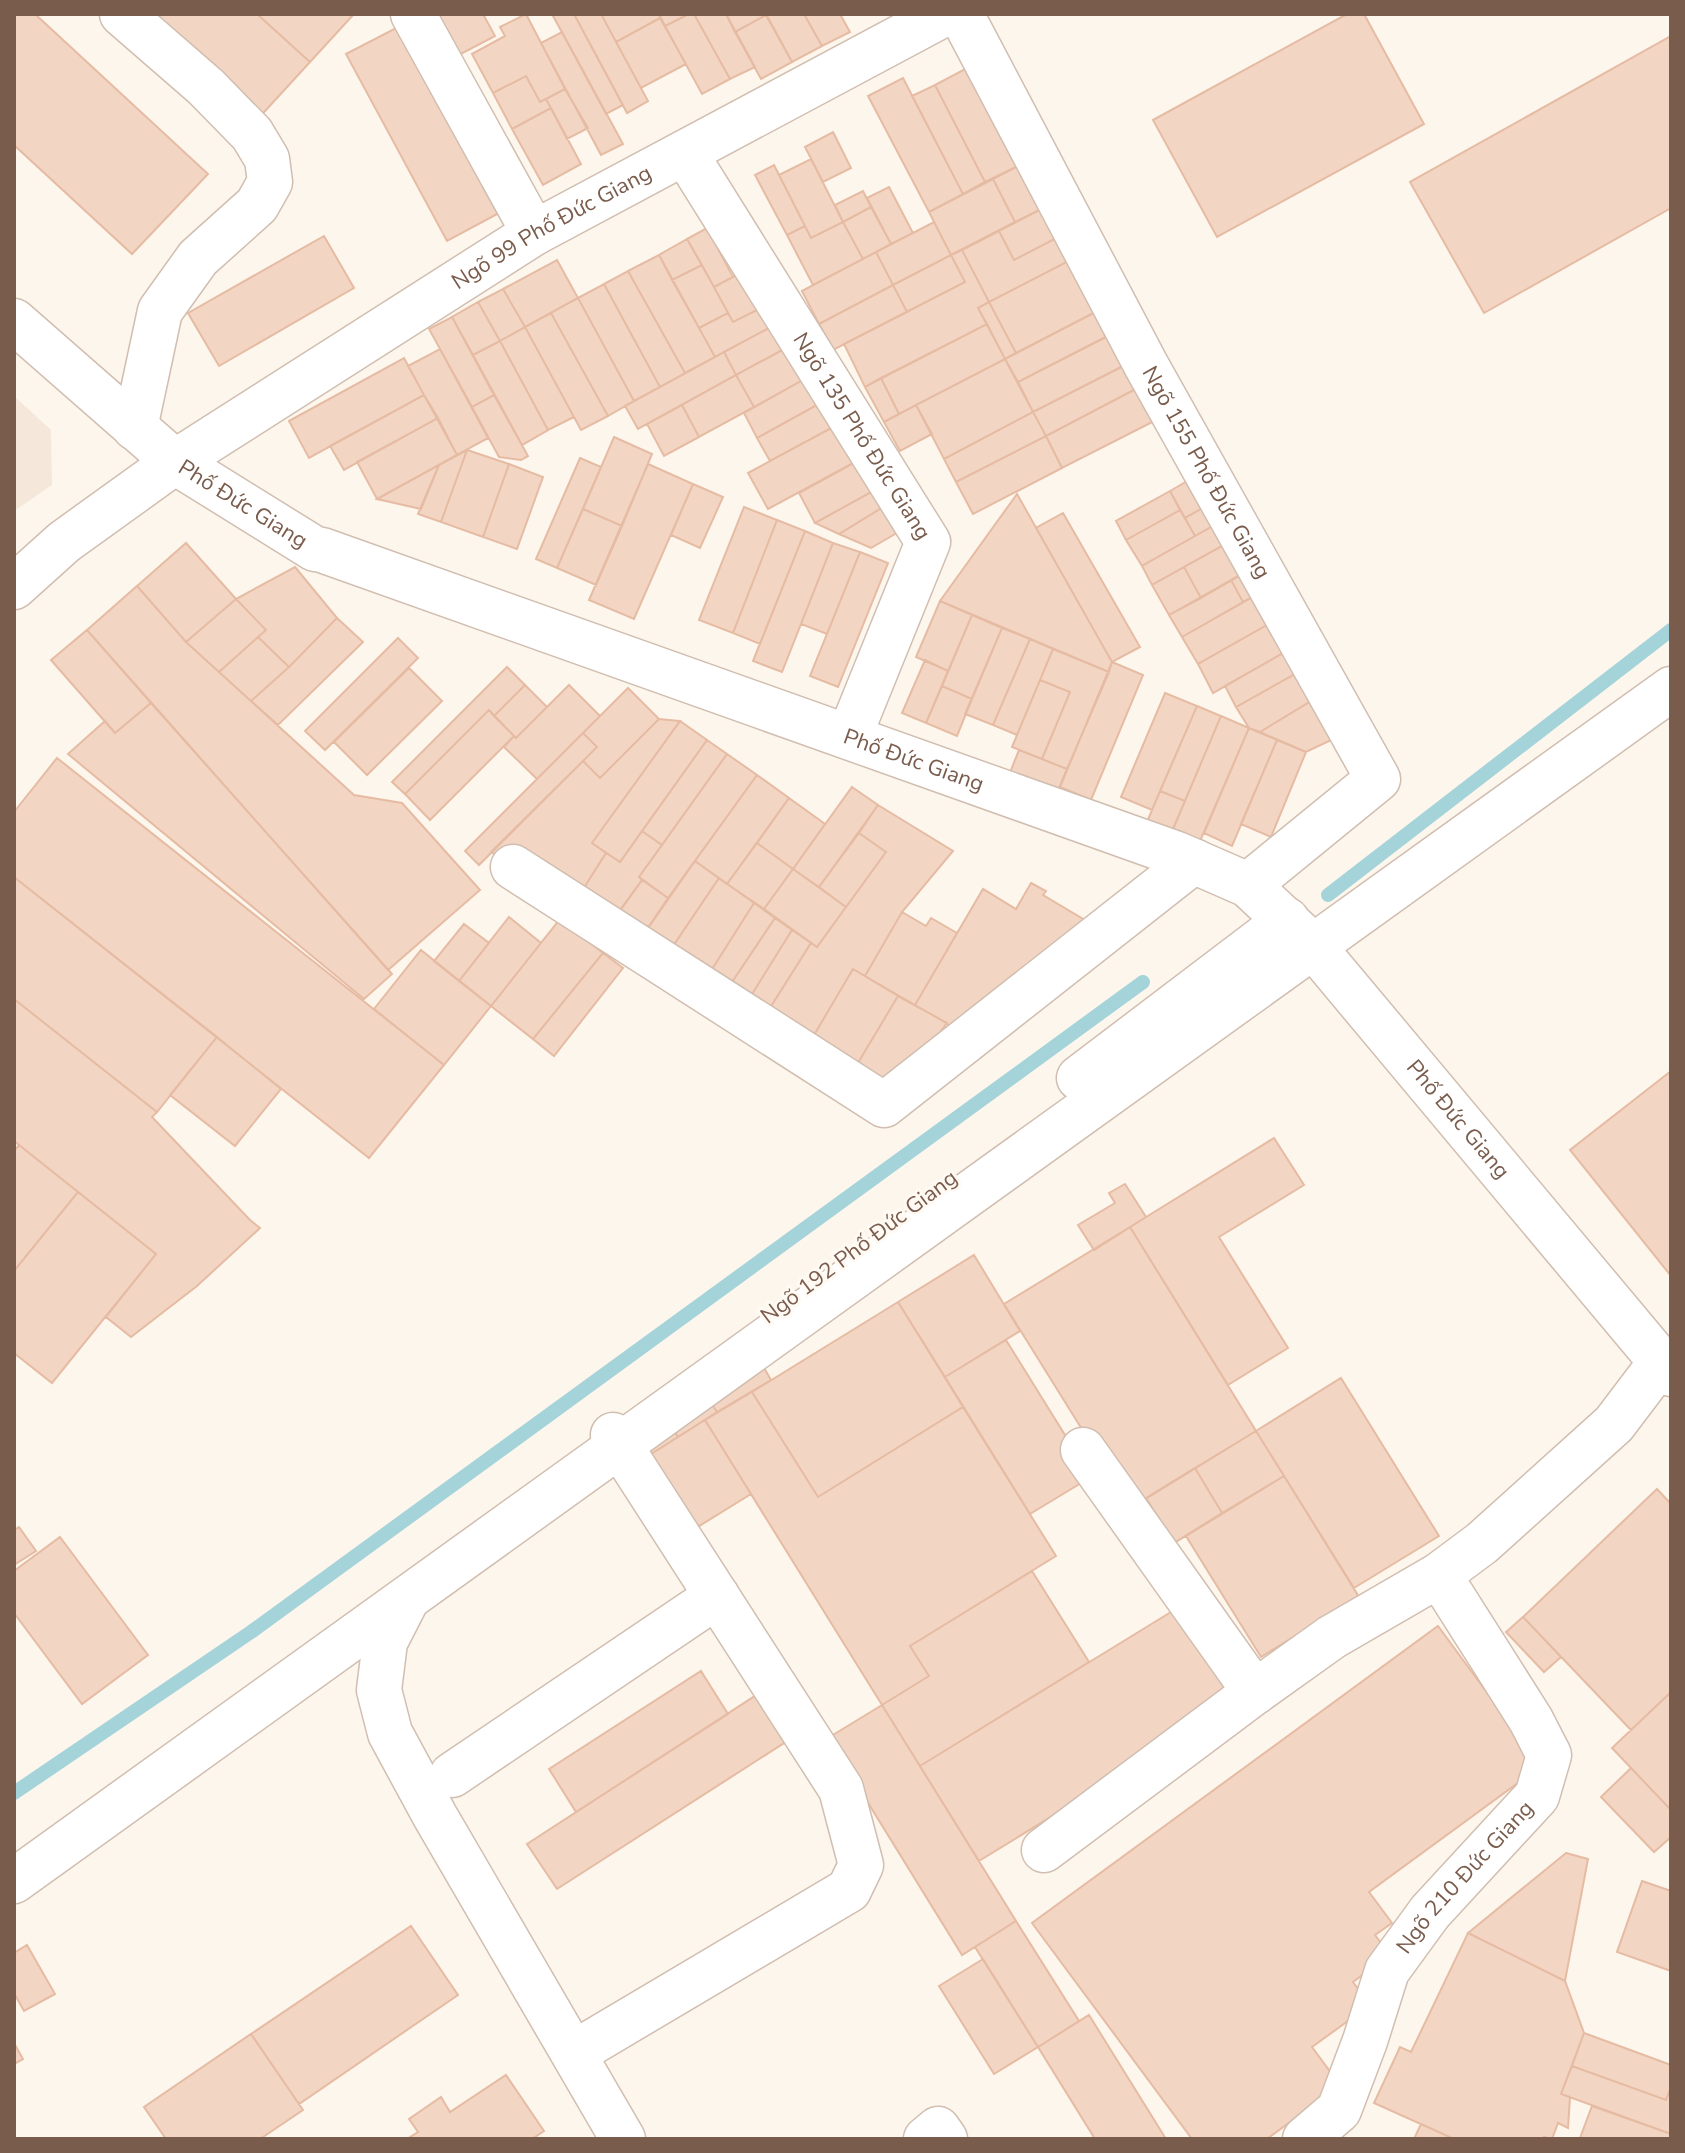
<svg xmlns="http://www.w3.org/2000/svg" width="1685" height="2153" font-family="'Nunito Sans',sans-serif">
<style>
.residential{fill:#f5e8da}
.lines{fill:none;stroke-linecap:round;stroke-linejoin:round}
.stream{stroke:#a5d3da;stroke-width:14}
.building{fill:#f3d5c3;stroke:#e6bba3;stroke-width:2}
.minor-casing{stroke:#d1beb0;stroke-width:47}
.minor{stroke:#fff;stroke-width:44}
.labels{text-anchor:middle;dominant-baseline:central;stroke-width:6;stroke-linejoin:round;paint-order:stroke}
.street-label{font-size:22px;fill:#7a5c4d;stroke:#fffaf3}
</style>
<rect width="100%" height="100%" fill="#fdf6ec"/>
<path class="residential" d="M14,396L51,430L52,485L14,511Z"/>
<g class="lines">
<path class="stream" d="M1328,895L1671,630
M14,1793L251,1632L1143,982"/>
</g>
<path class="building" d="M14,14H35L208,174L132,254L14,145Z
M136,14H257L310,62L255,122Z
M257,14H354L310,62Z
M434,14H483L495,36L457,56Z
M526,14L565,89L540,102L526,76L493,93L472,54L505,36L500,27Z
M552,14H574L623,105L606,114Z
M574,14H601L648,101L627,113Z
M601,14H659L660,18L616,42Z
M659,14H689L665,26Z
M689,14H694L730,79L702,94L665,26Z
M694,14H726L755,67L730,79Z
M726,14H766V15L735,32Z
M766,14H804L822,46L792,62Z
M804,14H840L850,32L822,46Z
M1347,14H1364L1424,124L1217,237L1153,120Z
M766,15L792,62L761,79L735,32Z
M660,18L686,64L641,88L616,42Z
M398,27L499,213L447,241L346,54Z
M562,32L623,144L601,155L541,43Z
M1671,36V208L1484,313L1410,182Z
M967,68L1018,166L985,182L935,85Z
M526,76L540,102L546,99L551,108L512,129L493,93Z
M903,78L963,194L929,212L868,96Z
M935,85L985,182L963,194L912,96Z
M565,89L588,128L567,139L546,99Z
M551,108L581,164L543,185L512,129Z
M833,132L851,168L823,182L805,147Z
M811,159L843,222L811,238L779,175Z
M1032,159L1055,202L1015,222L993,179Z
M774,165L805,226L787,235L755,175Z
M993,179L1015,222L951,255L929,212Z
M889,187L913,233L891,244L867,198Z
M863,191L871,207L843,222L835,205Z
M1055,202L1070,231L1014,260L999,231Z
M871,207L891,244L863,259L843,222Z
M843,222L863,259L813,285L787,235L805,226L811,238Z
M934,222L951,255L893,285L876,252Z
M707,228L733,277L714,287L687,239Z
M999,231L1014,260L1070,231L1082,254L989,302L962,250Z
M324,236L354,288L219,366L188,313Z
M687,239L702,265L672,280L659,255Z
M962,250L989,302L978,308L987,324L865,387L844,344L965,282L951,255Z
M876,252L893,285L819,324L802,291Z
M1082,254L1109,305L1016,353L989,302Z
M659,255L715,357L685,373L628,271Z
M951,255L965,282L907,312L893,285Z
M557,260L578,298L525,327L503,289Z
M702,265L728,313L699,328L672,280Z
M628,271L685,373L660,387L604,284Z
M740,273L759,309L733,322L714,287Z
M604,284L660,387L634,401L578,298Z
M893,285L907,312L833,350L819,324Z
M503,289L525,327L500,341L478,302Z
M578,298L634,401L608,416L551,313Z
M478,302L500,341L473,355L452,317Z
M989,302L1016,353L1005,359L978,308Z
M1109,305L1121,329L1018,382L1005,359Z
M759,309L769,328L715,357L699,328L728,313L733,322Z
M551,313L608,416L581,430L525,327Z
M452,317L494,395L472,407L429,329Z
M987,324L1005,359L899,414L881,378Z
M525,327L574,417L548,430L500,341Z
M769,328L788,347L736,375L724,352Z
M1112,334L1127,364L1033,412L1018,382Z
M800,340L817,372L754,407L736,375Z
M500,341L548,430L522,445L473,355Z
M440,349L488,438L457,455L408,366Z
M724,352L736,375L638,429L625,406Z
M404,358L424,395L309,458L289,421Z
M1139,358L1151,381L1046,436L1033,412Z
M1005,359L1033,412L944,459L916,405Z
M817,372L831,397L757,438L744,413Z
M736,375L754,407L699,437L682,405Z
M881,378L899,414L884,422L865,387Z
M1151,381L1168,414L1062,468L1046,436Z
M424,395L438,418L344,470L330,446Z
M494,395L528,456L521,460L499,457L472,407Z
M835,395L848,419L770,461L757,438Z
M682,405L699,437L664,456L647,424Z
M916,405L932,434L900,451L884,422Z
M1033,412L1046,436L956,482L944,459Z
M438,418L457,455L377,499L357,462Z
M848,419L868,455L768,509L748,473Z
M1046,436L1062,468L973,514L956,482Z
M614,437L652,454L622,526L583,509Z
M467,450L509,464L483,537L441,522Z
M467,450L441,522L418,514L439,465Z
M868,455L884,485L815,523L799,493Z
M580,458L601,467L557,568L536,559Z
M509,464L543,477L517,549L483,537Z
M648,464L693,484L634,619L589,600Z
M439,465L421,509L377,499Z
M1201,473L1217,500L1185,518L1170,491Z
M693,484L723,497L700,548L671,535Z
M884,485L893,501L839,534L815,523Z
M1170,491L1180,510L1126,540L1116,521Z
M1017,494L1112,662L1109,672L940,601Z
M1217,500L1227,518L1195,536L1185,518Z
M893,501L909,526L871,548L839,534Z
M744,507L777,520L733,633L699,620Z
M583,509L622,526L596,585L557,568Z
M1180,510L1195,536L1142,566L1126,540Z
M1063,513L1140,647L1112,662L1036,528Z
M1227,518L1238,537L1152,585L1142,566Z
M777,520L805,531L760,644L733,633Z
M805,531L833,543L782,672L753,661Z
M1238,537L1255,567L1201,598L1184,567Z
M186,543L236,599L186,642L137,586Z
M833,543L860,552L827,634L801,624Z
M860,552L888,563L838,687L810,676Z
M295,567L337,618L289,667L258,637L266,630L236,599Z
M1184,567L1201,598L1169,615L1152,585Z
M1255,567L1267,589L1243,602L1231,580Z
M1231,580L1243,602L1182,637L1169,615Z
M137,586L186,642L354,795L402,803L480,890L388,970L87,630Z
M1267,589L1283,616L1198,664L1182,637Z
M236,599L266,630L219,672L186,642Z
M940,601L972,615L948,671L916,657Z
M972,615L1002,628L972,699L942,686Z
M1283,616L1299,644L1213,693L1198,664Z
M337,618L363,642L278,725L251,701L289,667Z
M1002,628L1030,639L993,725L965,714Z
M87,630L151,703L115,733L51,660Z
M258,637L289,667L251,701L219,672Z
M398,638L418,658L325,750L305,731Z
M1030,639L1053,649L1017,735L993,725Z
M1299,644L1311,665L1236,707L1225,686Z
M1053,649L1109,672L1067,769L1042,759L1070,692L1040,680Z
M925,660L948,671L926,723L902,713Z
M1112,662L1143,675L1091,800L1060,787Z
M1311,665L1326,692L1260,732L1249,728L1236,707Z
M507,667L525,685L494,716L489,710L405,794L392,782Z
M409,668L442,701L367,775L334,742Z
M1040,680L1070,692L1042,759L1012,747Z
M525,685L547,707L516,738L494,716Z
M569,685L600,716L537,779L504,747L514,736L516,738Z
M942,686L972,699L957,736L926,723Z
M628,688L659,719L600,778L583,761L597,747L583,733Z
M1326,692L1346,733L1306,752L1260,732Z
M1165,693L1197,706L1152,810L1121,797Z
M151,703L392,974L364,999L68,754L105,721L115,733Z
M1197,706L1221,716L1185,801L1160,791Z
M489,710L514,736L430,820L405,794Z
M1221,716L1249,728L1197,848L1170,836Z
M659,719L680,721L592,843L606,853L575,902L491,852L583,761L600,778Z
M680,721L707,740L620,862L592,843Z
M1249,728L1277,740L1232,846L1204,833Z
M583,733L597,747L479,865L465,851Z
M707,740L727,754L662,845L642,831Z
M1277,740L1306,752L1271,837L1241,824Z
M1019,750L1067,769L1052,805L1005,785Z
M727,754L757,775L668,898L639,877Z
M57,758L444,1065L369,1158L14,877V812Z
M757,775L789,798L727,884L695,861Z
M852,787L878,805L819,887L793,869Z
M1160,791L1185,801L1166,846L1141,836Z
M789,798L825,824L793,869L757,843Z
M878,805L953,851L902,912L865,976L853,969L804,1052L763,1019L811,943L817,947L886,852L859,833Z
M642,831L662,845L639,877L642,880L610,925L575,902L606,853L620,862Z
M859,833L886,852L846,907L819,887Z
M757,843L793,869L764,909L727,884Z
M695,861L719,878L665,958L639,941Z
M793,869L846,907L817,947L764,909Z
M14,877L217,1037L157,1112L14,999Z
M719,878L754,903L704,982L665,958Z
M642,880L668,898L639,941L612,921Z
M1031,883L1046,891L1043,895L1093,925L962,1032L915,1005L983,889L1016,909Z
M754,903L775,918L724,994L704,982Z
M902,912L926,926L931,918L957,933L915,1005L865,976Z
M509,917L541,943L491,1006L459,981Z
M775,918L792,930L744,1007L724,994Z
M560,919L603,953L533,1039L491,1006Z
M464,924L489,943L459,981L434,961Z
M792,930L811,943L763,1019L744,1007Z
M421,950L491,1006L444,1065L374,1009Z
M603,953L623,968L554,1056L533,1039Z
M853,969L898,996L849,1078L804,1052Z
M898,996L947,1023L907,1076L881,1098L849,1078Z
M14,999L157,1112L152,1117L250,1220L260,1228L197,1286L131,1337L106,1317L156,1254L14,1141Z
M217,1037L281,1089L235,1146L170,1095Z
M1671,1071V1276L1570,1150Z
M1274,1138L1304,1185L1219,1237L1288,1348L1228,1385L1130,1227Z
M19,1145L78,1192L14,1271V1151Z
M1125,1184L1146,1217L1094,1250L1078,1225L1115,1203L1109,1193Z
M78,1192L156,1254L52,1383L14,1353V1271Z
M1130,1227L1256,1431L1131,1508L1004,1304Z
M974,1255L1020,1331L945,1377L898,1302Z
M898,1302L963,1407L818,1497L752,1392Z
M1006,1340L1091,1477L1030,1514L945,1377Z
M757,1356L771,1380L717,1412L702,1389Z
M1341,1378L1439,1536L1354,1588L1256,1431Z
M752,1392L818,1497L963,1407L1056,1556L910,1646L929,1676L882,1705L705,1420Z
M705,1394L717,1412L678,1437L666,1418Z
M666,1418L678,1437L651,1454L639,1435Z
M705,1420L751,1494L696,1528L651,1454Z
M1256,1431L1284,1476L1222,1513L1195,1468Z
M1195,1468L1222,1513L1174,1543L1146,1498Z
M1284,1476L1359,1597L1261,1657L1186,1536Z
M1657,1489L1671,1504V1692L1631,1730L1523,1617Z
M19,1527L36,1551L14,1565V1530Z
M60,1537L148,1655L82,1704L14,1613V1571Z
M1032,1571L1089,1662L920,1766L882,1705L929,1676L910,1646Z
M1184,1604L1243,1699L979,1861L920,1766Z
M1523,1617L1561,1657L1544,1672L1506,1632Z
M1438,1626L1541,1766L1369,1892L1392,1923L1375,1935L1390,1955L1353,1982L1370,2005L1312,2047L1340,2085L1267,2139H1192L1032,1923Z
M701,1671L728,1714L576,1812L549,1769Z
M764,1690L795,1736L557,1889L527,1844Z
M1671,1692V1810L1612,1748Z
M882,1705L1016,1921L962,1955L828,1738Z
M1631,1768L1671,1810V1837L1654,1852L1601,1797Z
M1566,1853L1588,1859L1565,1981L1468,1933Z
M1642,1881L1671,1891V1971L1617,1952Z
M1016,1921L1079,2021L1038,2047L975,1947Z
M411,1926L458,1995L299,2104L251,2034Z
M1468,1933L1565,1981L1584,2033L1561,2094L1570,2097L1568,2128L1558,2123L1552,2139L1544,2137V2139H1454L1374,2103L1400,2047L1411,2052Z
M27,1945L55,1994L24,2011L14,1993V1953Z
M983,1959L1038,2047L994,2074L939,1986Z
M1089,2015L1166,2139H1095L1038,2047Z
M1584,2033L1671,2065V2087L1666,2100L1572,2066Z
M251,2034L303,2110L260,2139H166L144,2107Z
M14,2043L23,2059L14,2064Z
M1572,2066L1666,2100L1671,2087V2134L1561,2094Z
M506,2075L544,2131L532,2139H407L418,2132L409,2119L441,2097L450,2112Z
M1592,2106L1671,2134V2139L1580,2138Z
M1421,2124L1454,2139H1414Z"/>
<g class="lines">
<g class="minor-casing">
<g id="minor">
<path d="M122,14L206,87L252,134L267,159L270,182L257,205L198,258L160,311L135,428"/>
<path d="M413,14L534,233"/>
<path id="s1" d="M961,14L1146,365L1378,779L1248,885"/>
<path id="s2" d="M685,153L928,542L849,737"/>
<path id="s3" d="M14,321L175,462L534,233L944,14"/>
<path id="s4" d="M14,587L64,542L175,462L315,549L322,550L1177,854L1248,885L1313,946L1671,1374"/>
<path d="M513,867L884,1105L1194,861"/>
<path d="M1079,1078L1287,920"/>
<path d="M1083,1450L1255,1692"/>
<path d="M407,1599L385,1642L379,1690L390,1733L435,1816L623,2139"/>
<path d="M452,1775L717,1596"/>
<path d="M1044,1850L1255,1692L1332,1637L1439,1575L1482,1543L1614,1424L1661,1362"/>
<path d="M14,1881L1671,689"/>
<path d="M574,2053L849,1890L861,1865L841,1789L613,1435"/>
<path d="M926,2139L938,2129L945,2139"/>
<path id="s5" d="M1305,2139L1339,2110L1365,2041L1387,1971L1430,1912L1537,1796L1549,1755L1531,1720L1439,1575"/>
</g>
</g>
<use href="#minor" class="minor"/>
</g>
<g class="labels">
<g class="street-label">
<text stroke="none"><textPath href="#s3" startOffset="658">Ngõ 99 Phố Đức Giang</textPath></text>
<text stroke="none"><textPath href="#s2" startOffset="334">Ngõ 135 Phố Đức Giang</textPath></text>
<text stroke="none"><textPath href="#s1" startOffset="520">Ngõ 155 Phố Đức Giang</textPath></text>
<text stroke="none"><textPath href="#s4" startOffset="284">Phố Đức Giang</textPath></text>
<text stroke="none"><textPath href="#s4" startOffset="1004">Phố Đức Giang</textPath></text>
<text stroke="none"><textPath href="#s4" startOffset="1676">Phố Đức Giang</textPath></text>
<text transform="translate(859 1247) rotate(-37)">Ngõ 192 Phố Đức Giang</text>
<text stroke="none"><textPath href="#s5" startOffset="314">Ngõ 210 Đức Giang</textPath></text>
</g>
</g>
<rect width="1685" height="2153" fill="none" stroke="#7a5c4d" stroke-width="32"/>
</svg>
